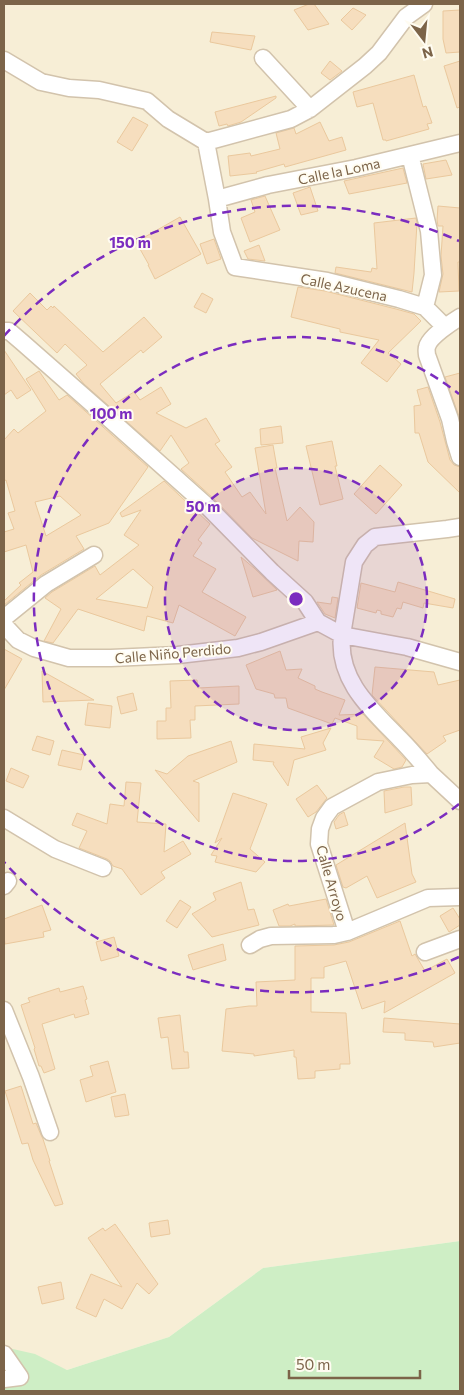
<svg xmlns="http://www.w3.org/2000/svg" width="464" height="1395" font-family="Commissioner,sans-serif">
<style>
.residential{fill:#f7eed6}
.green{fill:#ceeec5}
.building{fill:#f6debe;stroke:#eac89d;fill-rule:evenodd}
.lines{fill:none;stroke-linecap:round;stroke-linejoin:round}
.minor-casing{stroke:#d2c3ac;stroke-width:19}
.minor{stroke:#fff;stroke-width:16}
.ring{fill:none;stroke:#7b2cbf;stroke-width:2.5;stroke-dasharray:9 6}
.labels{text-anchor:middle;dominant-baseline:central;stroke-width:4;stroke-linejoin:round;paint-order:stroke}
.street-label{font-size:14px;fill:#7c6449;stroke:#fffcf1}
.centre{fill:#7b2cbf;stroke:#fffcf1;stroke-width:2.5}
.ring-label{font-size:15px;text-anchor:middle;font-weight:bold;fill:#7b2cbf;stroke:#fffcf1;stroke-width:4;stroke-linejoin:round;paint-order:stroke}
</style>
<rect width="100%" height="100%" fill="#fefae9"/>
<path class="residential" d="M4,4H460V1241L263,1268L169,1337L67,1370L4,1347Z"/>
<path class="green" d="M460,1241V1391H4V1347L35,1354L67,1370L169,1337L263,1268Z"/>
<path class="building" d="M309,4H314L329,24L308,30L294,10Z
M353,8L366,15L352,30L341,20Z
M460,10V52L446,53L443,39V11Z
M212,32L255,36L251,50L210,42Z
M330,61L342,71L330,80L321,73Z
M460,61V107L457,108L444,66Z
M414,75L423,107L426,106L432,123L427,124L429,129L386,141V140H383L373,103L357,107L353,92Z
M276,96V98L241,122L228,126L227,124L219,126L215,112Z
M133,117L148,125L132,151L117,142Z
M320,122L329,141L342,137L346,150L285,167L284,164L256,172L257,173L230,176L228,156L250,153L251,156L280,149L276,133L294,128L296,134Z
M446,160L452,175L426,179L423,164Z
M403,168L407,183L349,194L344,181Z
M310,187L318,211L301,215L293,193Z
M265,196L280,230L250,242L241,218L255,212L251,200Z
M438,206L460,208V262H458L459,291L439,292L443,274L441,256L443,226H438L437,220Z
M180,217L201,254L155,279L148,265H149L136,242Z
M416,218L417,223L414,273L412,292L335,273L336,267L371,272L372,268L377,269L374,223Z
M214,239L221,259L207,264L200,244Z
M259,245L265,261L248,259L244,251Z
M298,287L325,291L396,309L414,314L421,321L388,353L401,364L387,382L361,363L379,340L340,332V329L291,317Z
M30,293L47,310L51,306L53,308L54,306L103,352L144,317L162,337L143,353L141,350L100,384L116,403L134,392L140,400L161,387L171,404L156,413L186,428L206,418L220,441L215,444L232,467L225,472L242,497L250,492L266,514L255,448L273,445L277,468H275L287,521L300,507L314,522L313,542L299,541L298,561L252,538L213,498L181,469L189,463L171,435L160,451L84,384L76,374L87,365L65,344L57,353L13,311Z
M202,293L213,299L206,313L194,307Z
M4,350L31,390L17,399L11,390L4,395Z
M39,371L59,400L67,395L148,467L109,523L76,536L84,549L41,575L4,605V601L21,585L19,583L33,572L26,545L4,552V532L14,529L8,513L15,511L6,480L4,481V440L14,429L18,433L46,411L26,379ZM60,496L81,515L46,536L35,502Z
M460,373V419L445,377Z
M428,387L440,422L450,460L454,465L460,467V493L428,462L419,433H415L414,406L421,405L417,390Z
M281,426L283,443L261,445L260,429Z
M332,441L337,466H335L343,499L320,505L306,446Z
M380,465L402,485L376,514L354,494Z
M164,481L210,524L198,540L202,543L193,556L216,569L202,592L246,617L235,636L179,605L173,623L147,616L144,631L78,609L53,643L44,641L61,609L45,598L52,592L95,566L100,575L139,545L124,535L141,510L122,517L120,513ZM133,569L153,587L147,608L96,599Z
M241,557L254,568L277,590L253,597Z
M398,582L455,599L453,608L424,603L423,608L403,602L401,609L397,608L393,617L381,614V611L377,610L376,613L357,608L361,583L395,592Z
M332,597L338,598L335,618L325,614L317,602L331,604Z
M4,649L22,659L4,690Z
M280,651L286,670L302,669L298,678L315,686V689L322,692L345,700L339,715L363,714L406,760L402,767L394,769L374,757L384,741L357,739V726L335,718L332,724L288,708L286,698H275L274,694L256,689L246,665Z
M375,667L434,672L438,685L460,680V730L443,736L446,741L427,754L372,695Z
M42,671L94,700L43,702Z
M197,680L198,688L239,686V704L195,706V720H190L191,738L157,739V721H166V708H171L170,681Z
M133,693L137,710L121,714L117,697Z
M88,703L112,706L110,728L85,725Z
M331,728L323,743L326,750L294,760L288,786L273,764L274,762L253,760L254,744L305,749L301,737Z
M37,736L54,741L50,755L32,750Z
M231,741L237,762L193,781L199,783V822L155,770L167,774L188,756Z
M62,750L84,755L81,770L58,765Z
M11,768L29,776L23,788L6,781Z
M126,782L141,783L137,822L166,824L164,852L183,841L191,854L161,872L165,878L141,895L122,869L113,866L110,861L107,859L79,848L87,831L72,825L77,813L107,824L110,804L124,806Z
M317,785L327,798L316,812L308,817L296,799Z
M404,787H411L412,805L385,813L384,791Z
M233,793L249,798V799V798L267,804L250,849L265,862L256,872L215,862L217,856L211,855L222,838L215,843Z
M344,812L348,825L336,829L334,822L339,815Z
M405,823L412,874L416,882L377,898L367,876L346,888L343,887L336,865Z
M241,882L248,910L254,909L259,925L212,937L192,914L216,900L213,893Z
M326,899L334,925L295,926V924L290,926H279L273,910L288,904L289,906Z
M180,900L191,907L177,928L166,921Z
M42,905L51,930L43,932L44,937L5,944L4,936V919Z
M453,908L460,919V925L449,932L440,916Z
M400,921L412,956L415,954L425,971L447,959L455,973L384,1013L385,1001L362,1009L346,961L324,967V978H311V1012L346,1013L350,1064H340V1069L315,1071V1078L298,1079L296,1057H294V1050L254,1056V1054L222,1051L226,1009L249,1006H257L256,982L295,980V946L334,945L349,942Z
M114,937L119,956L101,961L96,942Z
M223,944L226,960L193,970L188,955Z
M83,986L87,999L85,1000L89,1014L75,1018L74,1014L42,1024L55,1069L44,1073L41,1066H39L34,1049L35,1048L21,1005L30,1002L28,998L59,988L60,992Z
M180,1015L184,1052H188L189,1068L172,1069L168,1037L161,1038L158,1018Z
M384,1018L460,1024V1043L434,1047L433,1042L405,1040V1033L383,1032Z
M108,1061L116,1092L86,1102L80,1080L93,1076L90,1066Z
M21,1086L33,1124L36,1123L41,1135L43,1139L50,1161H49L63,1204L55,1206L33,1160L28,1143L22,1144L5,1091Z
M125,1094L129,1115L115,1117L111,1097Z
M168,1220L170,1234L151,1237L149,1223Z
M115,1224L158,1284L149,1294L137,1283L122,1309L104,1299L96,1317L76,1308L91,1274L122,1287L88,1238L103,1228L105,1231Z
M61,1282L64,1299L42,1304L38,1287Z"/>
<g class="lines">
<g class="minor-casing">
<path id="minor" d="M263,58L310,109
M4,60L41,82L69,88L99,90L147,101L168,119L206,142L217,199L222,232L235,267L327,281L399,299L425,307L445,327
M206,142L291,119L310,109L365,66L379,53L406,17L424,4
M410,155L429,231L433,275L425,307
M217,199L268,185L356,168L460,143
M460,317C452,322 429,337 427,347C426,349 427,354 427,355L450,419L455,441L460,457
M4,331H9L23,343L114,423L206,505L272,572L305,602L318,622
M4,618L46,584L94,555
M4,625L18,640L34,648L69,658H111L178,655L238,648L261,642L318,622L342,635L407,647L460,662
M431,774C421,762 411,750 400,739C371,709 337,680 342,635L354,562L365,545L375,537L447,529L460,527
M4,818L55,849L103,868
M4,886L8,881
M347,932L319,844L320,829L324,818L332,807L378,782L412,775L431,774L460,801
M250,945L260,939L271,936L334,935L347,932L428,898L460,897
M425,952L460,939
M4,1010L31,1077L50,1132
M4,1354L20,1377L4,1379"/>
</g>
<use href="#minor" class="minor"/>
</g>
<circle cx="296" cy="599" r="131" fill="#7b2cbf" fill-opacity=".12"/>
<g class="ring">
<circle cx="296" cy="599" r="131"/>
<path d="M459 804A262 262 0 1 1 459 394"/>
<path d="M459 957A393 393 0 0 1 4 862M4 336A393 393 0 0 1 459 241"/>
</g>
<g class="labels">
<g class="street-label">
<text transform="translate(339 171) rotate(-12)">Calle la Loma</text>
<text transform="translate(344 287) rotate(12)">Calle Azucena</text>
<text transform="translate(173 653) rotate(-5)">Calle Niño Perdido</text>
<text transform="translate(332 883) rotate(74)">Calle Arroyo</text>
</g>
</g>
<circle cx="296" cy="599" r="8" class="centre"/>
<g class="ring-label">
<text x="130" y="248">150 m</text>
<text x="111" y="419">100 m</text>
<text x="203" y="512">50 m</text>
</g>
<rect width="464" height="1395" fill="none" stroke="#7c6449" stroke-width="10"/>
<g transform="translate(424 40) rotate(164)" stroke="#fffcf1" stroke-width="4" paint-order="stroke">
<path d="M0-4L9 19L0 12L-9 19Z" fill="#7c6449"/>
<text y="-8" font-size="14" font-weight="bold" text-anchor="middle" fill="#7c6449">N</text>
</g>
<path d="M289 1370v8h131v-8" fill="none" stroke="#7c6449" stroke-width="2.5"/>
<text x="296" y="1370" font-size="15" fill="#7c6449" stroke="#fffcf1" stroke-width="4" paint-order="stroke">50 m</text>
</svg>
